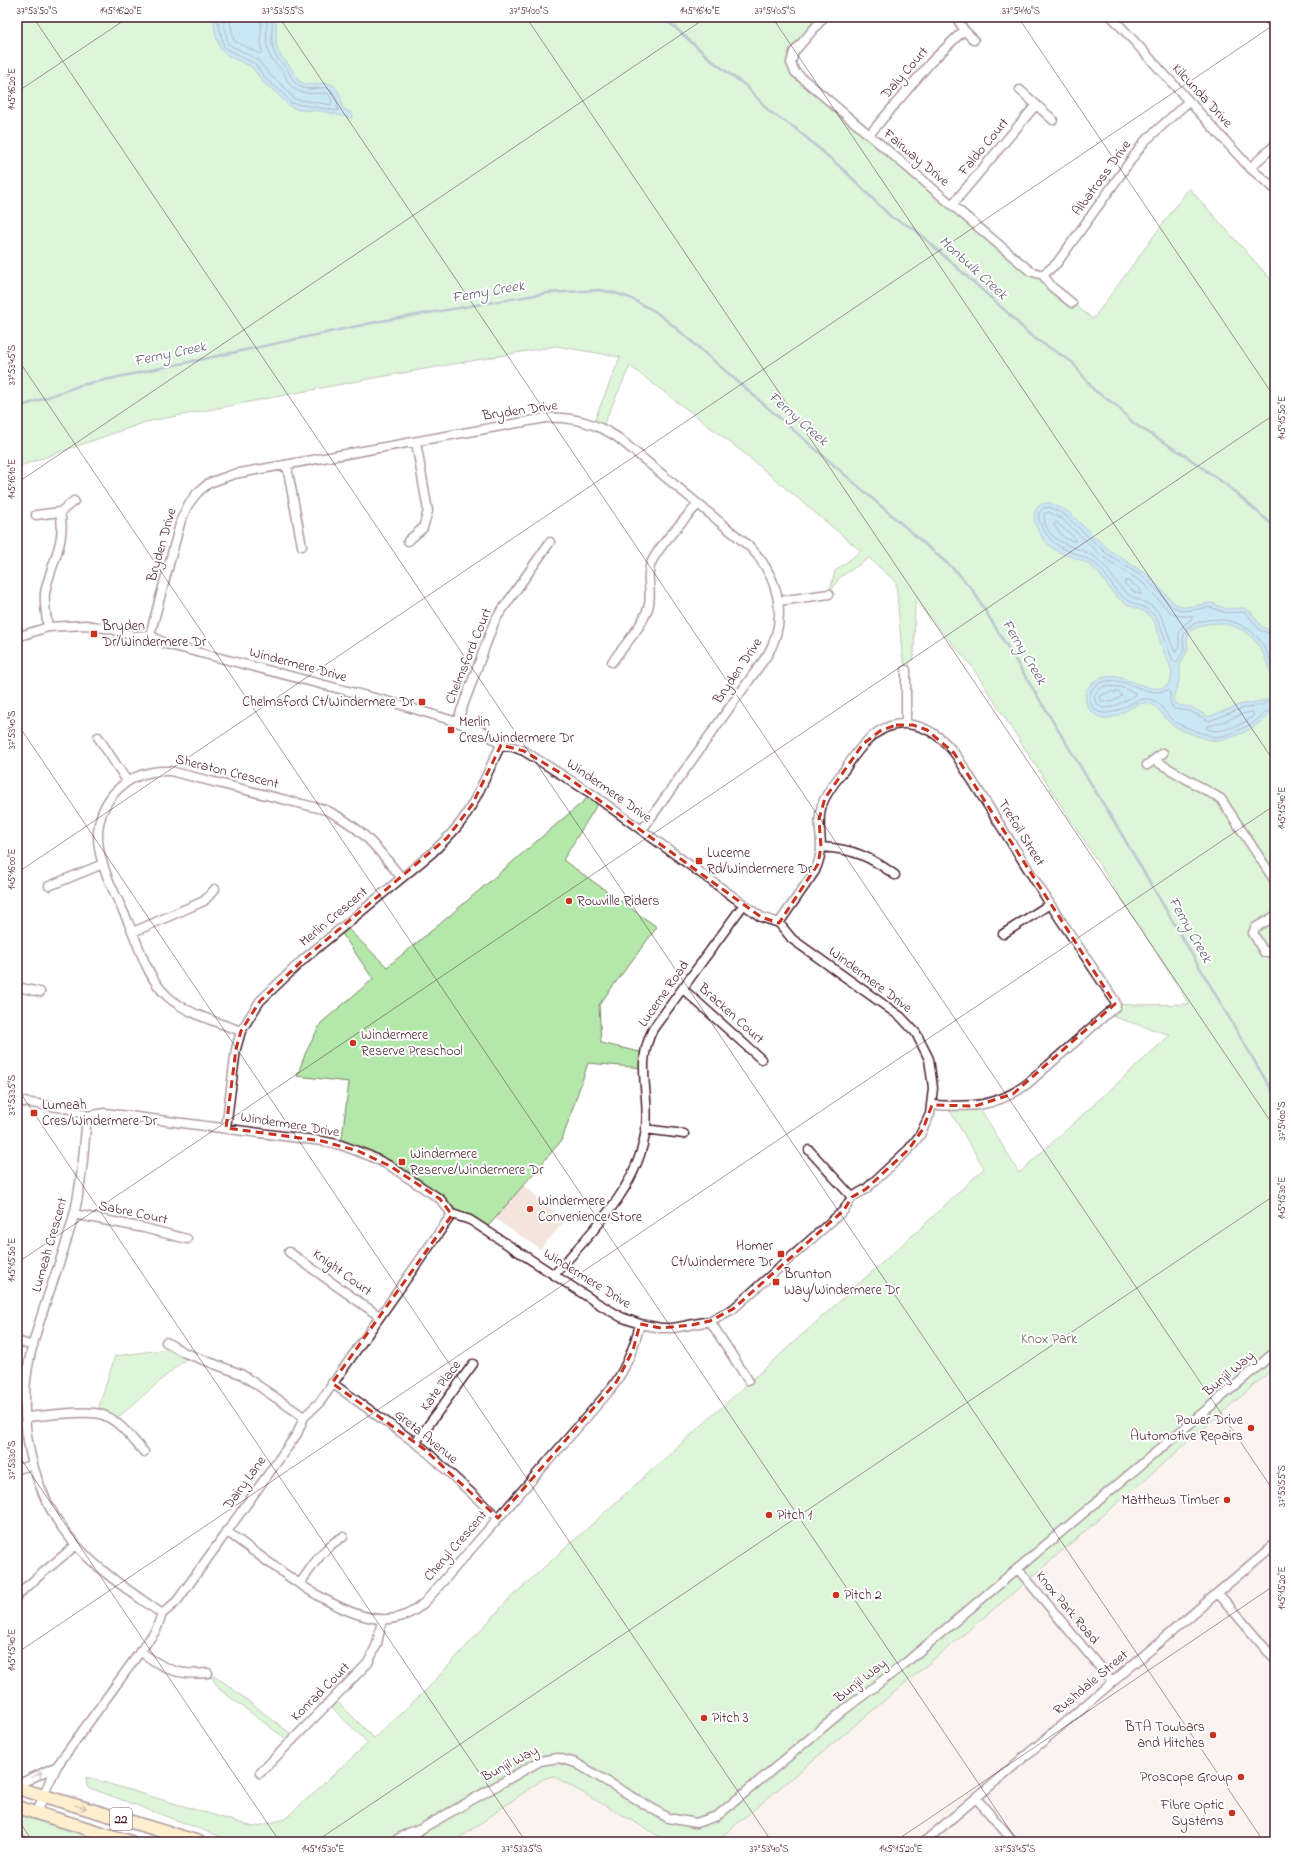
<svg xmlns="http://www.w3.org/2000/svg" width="1292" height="1859" font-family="'Indie Flower',sans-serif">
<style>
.built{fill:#f4e5dc}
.green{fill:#b3e8aa;stroke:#7e846a}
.water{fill:#87cae8;stroke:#6f869c}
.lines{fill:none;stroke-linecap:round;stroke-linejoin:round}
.shore{stroke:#626377;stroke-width:1}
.stream{stroke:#6f869c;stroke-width:2.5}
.minor-casing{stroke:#4a1f2b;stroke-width:11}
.primary-casing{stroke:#4a1f2b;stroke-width:15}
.minor{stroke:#fff;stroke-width:8}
.primary{stroke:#fcde96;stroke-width:12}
.oneway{stroke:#ae9aa0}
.oneway2{stroke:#a37e60}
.marked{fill:none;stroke:#c8321e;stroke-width:3;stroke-dasharray:8 5;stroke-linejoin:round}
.ticks{fill:none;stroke:#4a1f2b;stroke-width:1;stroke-opacity:0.45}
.poi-dot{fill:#c8321e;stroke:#fff;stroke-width:1.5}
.labels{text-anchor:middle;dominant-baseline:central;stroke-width:4;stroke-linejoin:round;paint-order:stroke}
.shield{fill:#fff;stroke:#80626b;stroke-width:1}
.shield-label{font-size:13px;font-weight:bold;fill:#4a1f2b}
.street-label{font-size:14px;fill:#4a1f2b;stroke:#fff}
.poi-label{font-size:14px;fill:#4a1f2b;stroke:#fff;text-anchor:start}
.park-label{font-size:14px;fill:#6a5b51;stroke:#fff}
.water-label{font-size:15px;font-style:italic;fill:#5f5b6d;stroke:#fff}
.neatline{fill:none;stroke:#4a1f2b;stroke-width:1.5}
.ticks-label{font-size:10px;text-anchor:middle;fill:#4a1f2b}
</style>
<rect width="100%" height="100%" fill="#fff"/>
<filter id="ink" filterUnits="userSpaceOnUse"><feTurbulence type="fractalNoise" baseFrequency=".025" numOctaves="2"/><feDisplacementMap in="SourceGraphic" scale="8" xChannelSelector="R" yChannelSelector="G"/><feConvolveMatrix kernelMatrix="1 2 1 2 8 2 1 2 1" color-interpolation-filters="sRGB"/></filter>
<g filter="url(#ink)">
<path class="built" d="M523,1185L565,1221L540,1249L494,1218Z
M1275,1367V1842H715L1018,1589Z
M553,1776L653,1835L669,1842H454L543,1779Z"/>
<path class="green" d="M17,17H817L821,21L791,63L1034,273L1093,319L1189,188L1275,284V1367L1018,1589L715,1842H669L553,1776L543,1779L454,1842H235L87,1787L86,1777L254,1827L285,1819L368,1743L328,1704L334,1698L374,1738L427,1689L510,1598L925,1224L984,1168L947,1106H979L1019,1173L1170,1035L1105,1014L1115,1004L1135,1005L1189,1004L971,665L915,601L914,657L906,670L902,654L896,582L869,558L839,578L829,594L835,571L861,551L740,450L630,366L602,428L593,424L620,357L556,346L363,380L146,422L17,467Z
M592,794L600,800L563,860L657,927L599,1005L601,1043L644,1053L643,1068L588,1063L562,1140L485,1230L460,1216L415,1182L341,1145L349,1082L297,1076L306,1052L321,1023L373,979L339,929L344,925L387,967L441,923Z
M176,1348L190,1355L114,1421L97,1413L115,1356Z
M209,1673L225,1683L295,1737L290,1742L219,1689Z
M17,1807L130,1842H25L17,1838Z"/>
<path class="water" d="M213,17H275C278,28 274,40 278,51C280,57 285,60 289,65C293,70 294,76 299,81C310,90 325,78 334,86C341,91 341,102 343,109L352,113L353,116L350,118L322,111L300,110L289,106L278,94L263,82L252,67L229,56L221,50L216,36Z
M1049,503L1067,511L1109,550L1149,576L1175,604L1186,607L1211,603L1227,609L1244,608L1250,611L1262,627L1275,632V684C1270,672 1266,657 1259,646C1245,624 1212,616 1190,631L1187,639L1188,650L1180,664V678L1174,695L1173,700L1177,705L1191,707L1209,717L1239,705L1267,700L1275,692V712C1266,715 1262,721 1255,726C1247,732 1225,741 1216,741C1208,740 1179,730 1173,725C1163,719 1159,703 1145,703C1128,703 1112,730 1092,712C1085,706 1085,698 1086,690C1094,680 1104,675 1117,677C1133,679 1169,704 1172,673C1170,663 1165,655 1161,645C1158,635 1158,625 1151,617C1144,609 1130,607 1122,601C1108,591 1103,574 1090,565C1080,558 1069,557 1059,552C1047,547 1031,526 1035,512C1037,505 1043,503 1049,503Z"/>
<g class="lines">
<path class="shore" d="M217,17L224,47L255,64L266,79L281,91L291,103L338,111L337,100L331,89C322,85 311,92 301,87C294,84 291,77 288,70C285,65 279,62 276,56C269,44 273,30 272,17
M223,17L228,44L258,60L270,75L284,87L294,99L332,105V101L328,93C314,93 298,97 288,82C286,79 285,75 283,71C280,67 275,64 272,60C264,47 267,31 267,17
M229,17L234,41L260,54L262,52L261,44V17
M1049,512L1062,519L1103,557L1143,583L1169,611L1178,616H1192V619C1170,632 1184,641 1177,652H1175C1168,639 1167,625 1159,613C1150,601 1135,601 1125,592C1113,581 1108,567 1095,557C1076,545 1044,545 1044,514Z
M1056,522L1075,538V541C1065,541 1059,533 1054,525Z
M1125,581H1128L1139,588L1142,594C1136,595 1129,588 1125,584Z
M1275,635L1260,630L1247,614L1244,612L1226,613L1210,607L1185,611L1173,607L1146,579L1106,553L1065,515L1049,507L1043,508L1039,513C1038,520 1041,526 1045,532C1060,555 1079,550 1098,566C1108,575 1112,589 1123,597C1132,605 1146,605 1154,615C1164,627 1166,648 1174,662H1177L1184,650L1183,638L1187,628C1211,611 1248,620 1263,645C1268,653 1271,664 1275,673
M1105,686L1121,687L1135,693L1136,695L1113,707L1102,708L1095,701C1093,693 1098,689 1105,686Z
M1111,692H1119L1122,696L1112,702L1102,701L1100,698L1102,695Z
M1275,698L1262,705L1240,709L1209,721L1190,711L1174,709L1170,702V692L1168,690C1144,699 1121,671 1098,684C1085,691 1088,711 1103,713C1121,715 1136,694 1152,700C1162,703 1165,714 1173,721C1179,725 1208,736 1216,737C1224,737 1245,728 1253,723C1260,718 1265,710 1275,709
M1252,712L1254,715C1246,724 1217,736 1206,728L1207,726C1223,724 1236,714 1252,712Z"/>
<path class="stream" d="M663,17L715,63L746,86L770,112L795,128L845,171L891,217L913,228L1010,315L1031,336L1072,362L1094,390L1117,406L1133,423L1186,456L1229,487L1275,527
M17,408L81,385L381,321L547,293L600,290L615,293L630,298L656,312L676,328L957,572L972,589L1118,828L1275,1096"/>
<g class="minor-casing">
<path id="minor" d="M824,17L794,52L791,63L795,72L1030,271L1043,275L1052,287L1072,303
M956,17L964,30L974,40
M1112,17L1250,168L1275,189
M1274,17L1275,18
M1020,90L1053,120
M869,135L931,62L964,30
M1250,168L1275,145
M952,205L1035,106
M1043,275L1057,263L1144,142L1189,101
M287,466L302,546
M36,515L60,512L74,501
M408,541L423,528L428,511L416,442
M779,601L829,594
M48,627C46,615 44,605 45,593C50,565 67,542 60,512
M150,635L181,520L188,505L197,493L209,483L234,474L546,418C572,416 595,423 617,437L750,547C778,576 789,617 768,654L642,830
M17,637L48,627L86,625L111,629L134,636L150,635L166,644L398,704L457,722L486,733L501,745L513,747L524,751L592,794L761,917L779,923L792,939L901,1017L916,1033L929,1059L933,1088L930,1114L920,1135L909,1149L866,1189L852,1197L844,1210L733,1309L710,1321L673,1328H661L640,1324L621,1317L594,1301L470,1220L452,1214L440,1199L390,1166L370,1156L341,1145L322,1141L105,1113L87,1116L71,1109L17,1101
M612,662C623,647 646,622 649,604C652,590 645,575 652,561C662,542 683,521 698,504
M457,722L495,620L550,542
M906,723V670
M98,737L127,781
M1154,760L1221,799L1275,881
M1147,765L1163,753
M821,847C853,849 869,856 895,875
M49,886L103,864
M1275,916L1255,928L1253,933L1264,952H1268L1275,946
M779,923L815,871C818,864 821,855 821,847C821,833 817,820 822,805C826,792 837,780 845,769C852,759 859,748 868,740C899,710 936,726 958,758L1050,904L1115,1001L1116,1006L1027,1084C995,1108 970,1107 932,1105
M133,932L204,901L215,889
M1003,934L1050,904
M17,987L40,992
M683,989L761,1059
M241,1031C217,1022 187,1014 167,996C147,977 140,948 129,924C110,881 78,834 115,792C130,776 149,770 170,771L326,810C362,827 376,847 401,877
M87,1116C84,1148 82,1183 74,1215C62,1262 41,1308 30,1356C16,1421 31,1496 77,1546C101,1573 133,1593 162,1614
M226,1128L236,1049L241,1031L260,1001L305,958L432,853C442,843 453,833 461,822C478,799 488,770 501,745
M645,1129L684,1134
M809,1150L852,1197
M74,1214L144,1228L187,1239
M289,1252L379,1316
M554,1275C592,1231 639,1188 646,1128C650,1091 635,1064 653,1029L744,904
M710,1321L748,1380
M17,1341L33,1346
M166,1342L185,1353L241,1374L304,1417
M332,1383L424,1449L498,1518
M26,1417C43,1416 89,1409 103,1415C120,1421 132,1439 144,1452
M416,1442L473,1364
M17,1469L33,1465
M226,1531C266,1559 340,1623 389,1619C403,1618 414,1612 424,1603L611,1389C626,1369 634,1348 640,1324
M1018,1569L1112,1682
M300,1583C313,1566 323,1547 343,1537
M1218,1593L1275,1660
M17,1596L26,1587L76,1545
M140,1651C163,1669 178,1676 208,1673
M260,1773L368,1663L377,1644L382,1620
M17,1785L57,1766
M976,1798L1014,1842
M37,1813L47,1787L57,1766L156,1630L162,1614L177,1601L297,1434L304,1417L320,1402L452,1214
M17,1838L25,1842
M392,1842L410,1832L418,1830
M406,1842L421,1829L540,1761L558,1758L576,1763L668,1818L696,1823L717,1816L844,1710L903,1665L1275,1352
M924,1842L1275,1544"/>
</g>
<g class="primary-casing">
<path id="primary" d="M17,1788L199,1842
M17,1807L131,1842"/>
</g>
<use href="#minor" class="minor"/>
<use href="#primary" class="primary"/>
</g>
<defs><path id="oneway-shaft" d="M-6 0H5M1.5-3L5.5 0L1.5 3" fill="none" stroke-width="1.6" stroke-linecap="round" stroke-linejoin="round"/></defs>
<use class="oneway" href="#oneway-shaft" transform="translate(37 1775) rotate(-26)"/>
<use class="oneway2" href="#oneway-shaft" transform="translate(81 1807) rotate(16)"/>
</g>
<path d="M0 0H1292V1859H0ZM896,725H913L927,730L954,753L1115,1004L1013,1094L975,1106L932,1105L923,1129L909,1149L866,1189L852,1197L844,1210L733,1309L710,1321L692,1325L661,1328L640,1324L633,1350L617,1381L498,1518L424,1449L332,1383L452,1215L440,1199L390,1166L358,1151L322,1141L226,1128L236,1049L241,1031L260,1001L305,958L447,838L472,805L501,745L524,751L567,777L761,917L779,923L818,864L821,847L819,819L825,798L863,744L880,731Z" fill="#fff" fill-opacity=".55" fill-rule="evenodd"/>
<path class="marked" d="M896,725H913L927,730L954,753L1115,1004L1013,1094L975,1106L932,1105L923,1129L909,1149L866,1189L852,1197L844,1210L733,1309L710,1321L692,1325L661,1328L640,1324L633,1350L617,1381L498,1518L424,1449L332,1383L452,1215L440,1199L390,1166L358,1151L322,1141L226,1128L236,1049L241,1031L260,1001L305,958L447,838L472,805L501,745L524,751L567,777L761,917L779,923L818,864L821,847L819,819L825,798L863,744L880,731Z"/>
<path class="ticks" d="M33,17L1264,1842M279,17L1275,1493M526,17L1275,1128M772,17L1275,763M1018,17L1275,398M1264,17L1275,33M17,92L129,17M17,358L1018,1842M17,483L707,17M17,723L772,1842M17,873L1275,24M17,1088L526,1842M17,1263L1275,414M17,1453L280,1842M17,1653L1275,805M17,1818L33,1842M315,1842L1275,1195M894,1842L1275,1585"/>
<g class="poi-dot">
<rect x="90" y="630" width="8" height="8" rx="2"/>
<rect x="418" y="698" width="8" height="8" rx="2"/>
<rect x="447" y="726" width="8" height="8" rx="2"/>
<rect x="695" y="857" width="8" height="8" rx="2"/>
<circle cx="569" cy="901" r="4"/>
<circle cx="353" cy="1043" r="4"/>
<rect x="30" y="1109" width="8" height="8" rx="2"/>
<rect x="398" y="1158" width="8" height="8" rx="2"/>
<circle cx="530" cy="1209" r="4"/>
<rect x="777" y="1250" width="8" height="8" rx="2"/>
<rect x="772" y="1278" width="8" height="8" rx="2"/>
<circle cx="1251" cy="1428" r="4"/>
<circle cx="1227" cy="1500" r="4"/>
<circle cx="769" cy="1515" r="4"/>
<circle cx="836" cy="1595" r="4"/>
<circle cx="704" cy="1718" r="4"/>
<circle cx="1213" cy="1735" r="4"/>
<circle cx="1241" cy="1777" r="4"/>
<circle cx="1232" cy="1813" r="4"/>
</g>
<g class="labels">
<rect class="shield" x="110" y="1808" width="22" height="22" rx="3"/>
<g class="shield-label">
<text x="121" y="1819">22</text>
</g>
<g class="street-label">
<text transform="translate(905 73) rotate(-49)">Daly Court</text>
<text transform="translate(1202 96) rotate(47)">Kilcunda Drive</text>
<text transform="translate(984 147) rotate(-50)">Faldo Court</text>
<text transform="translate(916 158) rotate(40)">Fairway Drive</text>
<text transform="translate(1102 178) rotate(-54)">Albatross Drive</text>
<text transform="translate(520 411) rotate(-8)">Bryden Drive</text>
<text transform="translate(162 545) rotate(-74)">Bryden Drive</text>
<text transform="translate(469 656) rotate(-68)">Chelmsford Court</text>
<text transform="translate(298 665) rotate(15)">Windermere Drive</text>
<text transform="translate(738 671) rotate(-56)">Bryden Drive</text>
<text transform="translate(227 772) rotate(14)">Sheraton Crescent</text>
<text transform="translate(609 791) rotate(35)">Windermere Drive</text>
<text transform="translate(1021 833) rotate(58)">Trefoil Street</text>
<text transform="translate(334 917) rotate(-40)">Merlin Crescent</text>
<text transform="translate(870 980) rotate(37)">Windermere Drive</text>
<text transform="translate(664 994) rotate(-55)">Lucerne Road</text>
<text transform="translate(731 1014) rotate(42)">Bracken Court</text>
<text transform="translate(290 1125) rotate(9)">Windermere Drive</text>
<text transform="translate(133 1213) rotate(12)">Sabre Court</text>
<text transform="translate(50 1245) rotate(-74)">Lumeah Crescent</text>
<text transform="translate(342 1273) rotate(36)">Knight Court</text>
<text transform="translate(587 1279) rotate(32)">Windermere Drive</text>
<text transform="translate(1229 1374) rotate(-40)">Bunjil Way</text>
<text transform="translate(441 1386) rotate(-54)">Kate Place</text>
<text transform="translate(426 1437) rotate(39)">Greta Avenue</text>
<text transform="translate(245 1483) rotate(-54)">Dairy Lane</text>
<text transform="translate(456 1546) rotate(-49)">Cheryl Crescent</text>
<text transform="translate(1067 1608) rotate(50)">Knox Park Road</text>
<text transform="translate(861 1681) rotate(-38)">Bunjil Way</text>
<text transform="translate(1091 1683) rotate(-40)">Rushdale Street</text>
<text transform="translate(321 1692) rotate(-45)">Konrad Court</text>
<text transform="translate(510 1764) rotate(-28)">Bunjil Way</text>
</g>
<g class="poi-label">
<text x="102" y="626">Bryden<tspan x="102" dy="16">Dr/Windermere Dr</tspan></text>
<text x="414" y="702" text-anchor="end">Chelmsford Ct/Windermere Dr</text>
<text x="459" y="722">Merlin<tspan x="459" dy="16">Cres/Windermere Dr</tspan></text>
<text x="707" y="853">Lucerne<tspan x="707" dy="16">Rd/Windermere Dr</tspan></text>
<text x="577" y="901">Rowville Riders</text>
<text x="361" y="1035">Windermere<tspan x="361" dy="16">Reserve Preschool</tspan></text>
<text x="42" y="1105">Lumeah<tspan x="42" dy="16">Cres/Windermere Dr</tspan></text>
<text x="410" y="1154">Windermere<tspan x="410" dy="16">Reserve/Windermere Dr</tspan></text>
<text x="538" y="1201">Windermere<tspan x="538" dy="16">Convenience Store</tspan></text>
<text x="773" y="1246" text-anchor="end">Homer<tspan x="773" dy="16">Ct/Windermere Dr</tspan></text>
<text x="784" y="1274">Brunton<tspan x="784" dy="16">Way/Windermere Dr</tspan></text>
<text x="1243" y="1420" text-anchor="end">Power Drive<tspan x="1243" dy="16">Automotive Repairs</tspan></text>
<text x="1219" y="1500" text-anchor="end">Matthews Timber</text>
<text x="777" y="1515">Pitch 1</text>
<text x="844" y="1595">Pitch 2</text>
<text x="712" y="1718">Pitch 3</text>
<text x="1205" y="1727" text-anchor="end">BTA Towbars<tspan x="1205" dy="16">and Hitches</tspan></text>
<text x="1233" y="1777" text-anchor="end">Proscope Group</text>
<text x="1224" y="1805" text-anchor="end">Fibre Optic<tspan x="1224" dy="16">Systems</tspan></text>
</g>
<g class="park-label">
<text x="1049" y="1339">Knox Park</text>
</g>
<g class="water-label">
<text transform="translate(973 268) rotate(42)">Monbulk Creek</text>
<text transform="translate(488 292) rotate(-10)">Ferny Creek</text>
<text transform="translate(170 354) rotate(-12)">Ferny Creek</text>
<text transform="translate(798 419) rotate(41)">Ferny Creek</text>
<text transform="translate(1024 652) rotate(59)">Ferny Creek</text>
<text transform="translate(1190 930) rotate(60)">Ferny Creek</text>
</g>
</g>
<rect width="1292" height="1859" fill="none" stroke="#fff" stroke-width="44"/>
<rect x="22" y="22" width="1248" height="1815" class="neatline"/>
<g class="ticks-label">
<text x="37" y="14">37°53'50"S</text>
<text x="121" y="14">145°16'20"E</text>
<text x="283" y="14">37°53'55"S</text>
<text x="529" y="14">37°54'00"S</text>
<text x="700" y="14">145°16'10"E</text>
<text x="775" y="14">37°54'05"S</text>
<text x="1021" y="14">37°54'10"S</text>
<text transform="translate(11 89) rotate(-90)" y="4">145°16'20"E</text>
<text transform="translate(11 365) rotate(-90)" y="4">37°53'45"S</text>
<text transform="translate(1281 418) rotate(-90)" y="4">145°15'50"E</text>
<text transform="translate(11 479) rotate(-90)" y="4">145°16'10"E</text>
<text transform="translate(11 730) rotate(-90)" y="4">37°53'40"S</text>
<text transform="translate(1281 808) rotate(-90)" y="4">145°15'40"E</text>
<text transform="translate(11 869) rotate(-90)" y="4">145°16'00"E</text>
<text transform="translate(11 1095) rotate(-90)" y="4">37°53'35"S</text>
<text transform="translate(1281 1121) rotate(-90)" y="4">37°54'00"S</text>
<text transform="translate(1281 1198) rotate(-90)" y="4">145°15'30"E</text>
<text transform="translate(11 1260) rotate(-90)" y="4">145°15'50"E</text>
<text transform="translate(11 1460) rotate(-90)" y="4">37°53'30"S</text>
<text transform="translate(1281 1486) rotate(-90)" y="4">37°53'55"S</text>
<text transform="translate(1281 1588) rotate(-90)" y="4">145°15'20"E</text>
<text transform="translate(11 1650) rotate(-90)" y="4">145°15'40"E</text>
<text x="323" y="1852">145°15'30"E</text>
<text x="522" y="1852">37°53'35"S</text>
<text x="769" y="1852">37°53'40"S</text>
<text x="901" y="1852">145°15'20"E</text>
<text x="1015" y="1852">37°53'45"S</text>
</g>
</svg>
